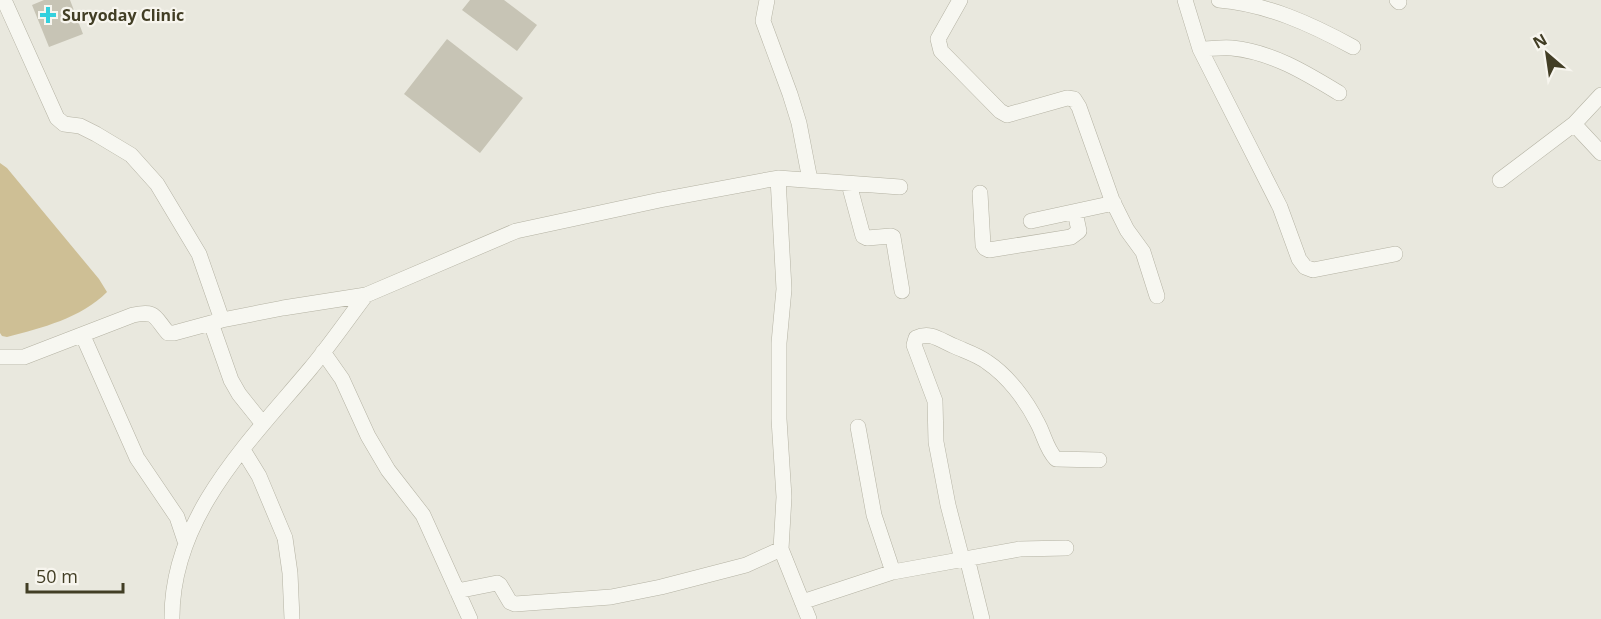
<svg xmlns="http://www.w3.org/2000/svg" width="1601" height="619" font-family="'Open Sans',sans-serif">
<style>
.water{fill:#cebf95}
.building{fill:#c7c4b5}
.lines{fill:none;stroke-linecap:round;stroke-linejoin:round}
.minor-casing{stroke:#b4b2a3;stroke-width:16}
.minor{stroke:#f7f7f1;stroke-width:15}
.poi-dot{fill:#34d0dd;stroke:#f7f5ee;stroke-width:2}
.labels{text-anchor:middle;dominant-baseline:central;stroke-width:4.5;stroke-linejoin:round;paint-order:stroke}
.poi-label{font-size:16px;font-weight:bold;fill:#423e25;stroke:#f7f5ee;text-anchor:start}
</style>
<rect width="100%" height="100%" fill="#e9e8de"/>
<path class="water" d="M0,163L7,168L99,279L107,292C81,318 42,328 7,337L2,336L0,333Z"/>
<path class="building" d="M44,0H70L83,34L49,47L32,5Z
M470,0H504L537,25L517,51L462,10Z
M447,39L523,98L480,153L404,94Z"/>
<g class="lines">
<g class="minor-casing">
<path id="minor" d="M4,0L57,118L64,124L80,126L96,134L131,155L157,184L199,254L222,320
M767,0L763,21L790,94L799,123L810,180
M960,0L938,39L941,51L1000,111L1007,115L1067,98L1074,99L1079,107L1112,200L1127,230L1143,252L1157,296
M1185,0L1200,49L1280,207L1299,259L1305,267L1313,270L1395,254
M1219,0C1267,4 1311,24 1353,47
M1397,0L1399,2
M1200,49C1210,49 1222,47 1232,48C1272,52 1306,73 1339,93
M1574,124L1601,153
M778,178L784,289L779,343V419L784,497L781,549L809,619
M1500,180L1574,124L1601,95
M849,184L863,236L867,238L891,236L893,237L902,291
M980,193L983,245L985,248L989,250L1071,237L1079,231L1075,212
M1031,221L1114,203
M211,323L231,380L239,394L263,424
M83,336L137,458L177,517L185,541
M323,352L342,379L368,436L388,470L423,515L470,619
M0,357H24L133,315C157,310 154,317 168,333H174L222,320L283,308L366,295L516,231L660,200L778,178L900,187
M858,427L874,515L893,572
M243,450L259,476L285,538L290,573L292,619
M967,558L982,619
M962,559L948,505L936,442L935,401L914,345L916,338C930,331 940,340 954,346C965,351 978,355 987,362C1008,376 1026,400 1037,422C1044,434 1046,449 1056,459L1099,460
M457,591L497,583L500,585L510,602L515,604L611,597L661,587L746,565L781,549
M802,602L893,572L1020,549L1066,548
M172,619C171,517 249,442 310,369C330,345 347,320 366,295"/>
</g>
<use href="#minor" class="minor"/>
</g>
<path class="poi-dot" d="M45 6h6v6h6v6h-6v6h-6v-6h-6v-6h6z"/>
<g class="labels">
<g class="poi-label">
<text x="62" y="15">Suryoday Clinic</text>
</g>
</g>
<g transform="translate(1547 54) rotate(331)" stroke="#f7f5ee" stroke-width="4.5" paint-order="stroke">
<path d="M0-4.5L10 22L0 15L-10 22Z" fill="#423e25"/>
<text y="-9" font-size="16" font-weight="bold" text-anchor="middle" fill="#423e25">N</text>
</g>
<path d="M27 583v9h96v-9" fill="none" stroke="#423e25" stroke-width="3"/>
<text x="36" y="583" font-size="18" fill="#423e25" stroke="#f7f5ee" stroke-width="4.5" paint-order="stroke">50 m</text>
</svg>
